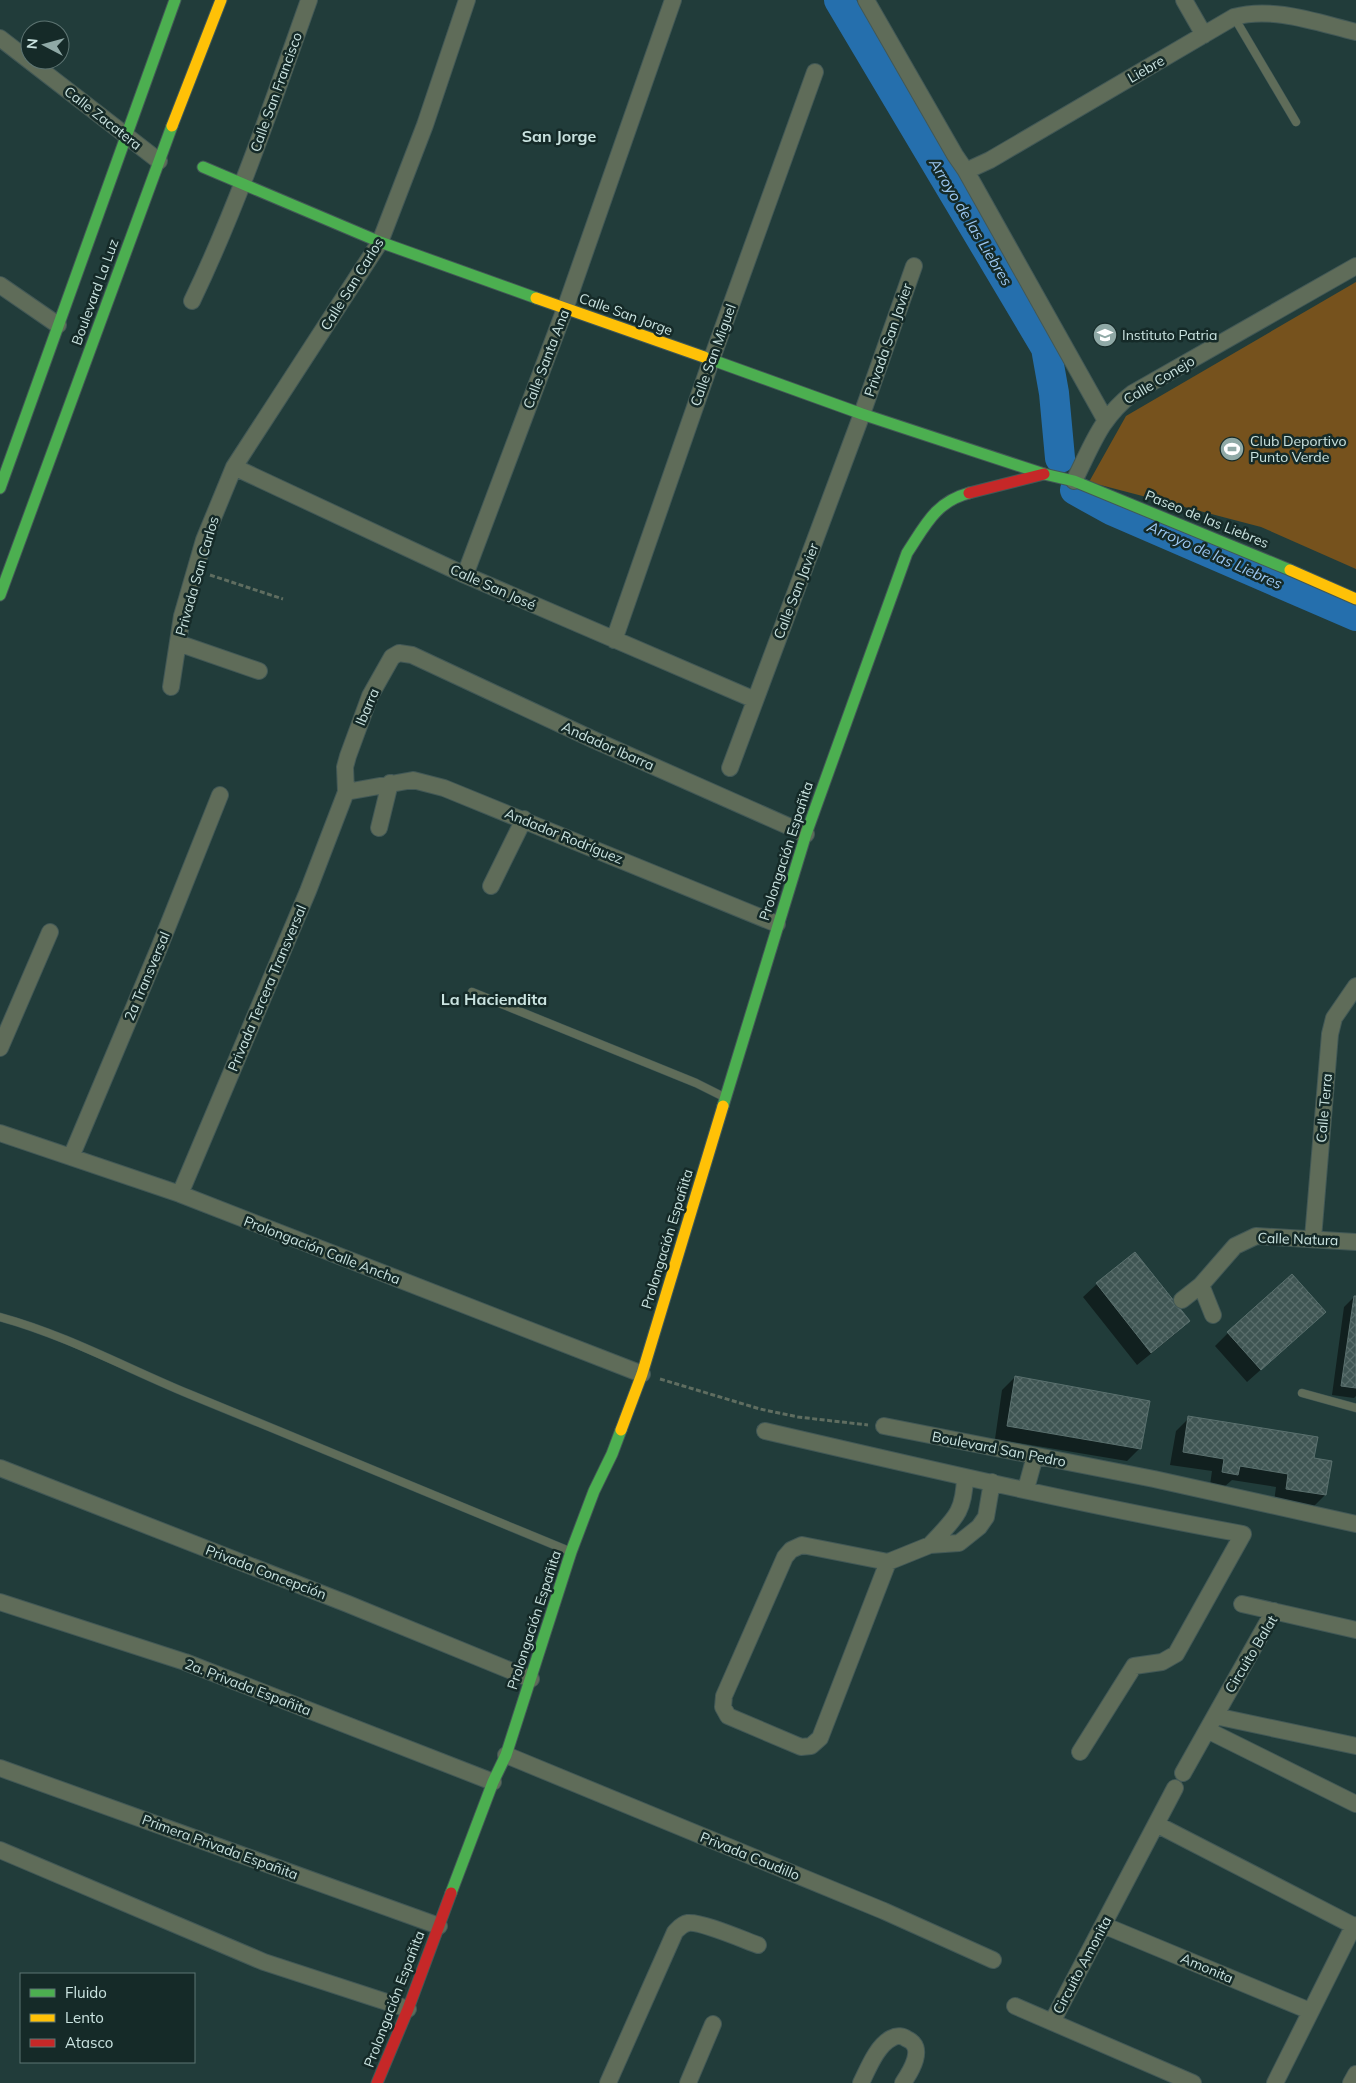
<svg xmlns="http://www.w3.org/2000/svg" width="1356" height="2083" font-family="Mulish,sans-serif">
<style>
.garden{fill:#76521d}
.shadow{fill:#0007}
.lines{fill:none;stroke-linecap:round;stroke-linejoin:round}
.river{stroke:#256fad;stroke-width:30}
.building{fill:url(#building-cross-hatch);stroke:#5a706e}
.lane-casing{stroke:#425856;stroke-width:9}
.street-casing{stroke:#425856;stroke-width:18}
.fast-casing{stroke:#425856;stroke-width:13}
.slow-casing{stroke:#425856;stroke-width:13}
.jam-casing{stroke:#425856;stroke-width:13}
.path{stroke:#5f6d60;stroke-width:3;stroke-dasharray:5 2.5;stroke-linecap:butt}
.lane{stroke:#5f6c59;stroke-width:8}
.street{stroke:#5f6c59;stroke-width:16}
.fast{stroke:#4caf50;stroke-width:11}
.slow{stroke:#ffc107;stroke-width:11}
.jam{stroke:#c62828;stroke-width:11}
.labels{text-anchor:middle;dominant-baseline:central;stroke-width:5;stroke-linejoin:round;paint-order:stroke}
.street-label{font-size:14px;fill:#cae3e0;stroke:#152a28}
.poi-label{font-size:14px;fill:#cae3e0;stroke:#152a28;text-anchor:start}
.water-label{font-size:15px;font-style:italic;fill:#9cc7f2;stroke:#152a28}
.quarter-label{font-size:16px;font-weight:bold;fill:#cae3e0;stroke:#152a28}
</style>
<defs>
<pattern id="building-cross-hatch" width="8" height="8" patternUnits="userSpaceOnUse" patternTransform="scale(1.25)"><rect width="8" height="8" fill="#3f5553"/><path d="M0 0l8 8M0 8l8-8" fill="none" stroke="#596d6b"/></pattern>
</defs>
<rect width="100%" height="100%" fill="#213c3a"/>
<path class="garden" d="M1356,282V569L1261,527L1089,482L1126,416Z"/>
<path class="shadow" d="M1135,1253L1188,1321L1175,1334L1137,1365L1083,1297L1097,1284Z
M1354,1297H1356V1396L1354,1398L1332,1395L1344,1307Z
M1311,1325L1247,1382L1215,1346L1228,1333Z
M1015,1377L1140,1448L1127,1461L995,1439L1002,1390Z
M1189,1418L1313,1459L1325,1495L1312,1508L1274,1502L1276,1487L1232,1480L1224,1487L1210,1485L1212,1471L1170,1465L1176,1431Z"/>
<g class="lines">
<path class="river" d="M839,0L1046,348L1054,393L1060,458
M1075,490L1111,510L1356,616"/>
</g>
<path class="building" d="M1135,1252L1190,1321L1151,1353L1096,1283Z
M1292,1274L1326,1312L1261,1370L1227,1332Z
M1354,1296H1356V1388L1341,1386Z
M1015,1376L1150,1401L1141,1449L1007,1426Z
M1188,1416L1318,1437L1314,1458L1332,1461L1326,1495L1286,1489L1288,1474L1240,1466L1238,1475L1222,1472L1224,1459L1183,1452Z"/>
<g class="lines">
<g class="lane-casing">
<path id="lane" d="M1234,17L1296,122
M472,992L696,1083L724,1097
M0,1317C66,1335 126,1368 189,1394C316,1446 443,1499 569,1551
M1302,1393L1356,1408"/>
</g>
<g class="street-casing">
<path id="street" d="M866,0L955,155L966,171L990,160L1234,17C1273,6 1318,23 1356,32
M1184,0L1204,35
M0,38L159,161
M966,171L1105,419
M0,285L58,325
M192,301C239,203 273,101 309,0
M234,467L465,575L755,700
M1074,481C1092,446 1100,418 1133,393L1356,266
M465,575L565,309L673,0
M614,640L711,361L815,72
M178,643L259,671
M171,687L182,616L204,540L234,467L380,242L425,125L467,0
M730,768L862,414L914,266
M346,792L413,780L444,788L777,924
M379,828L390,783
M491,886L524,819
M0,1048L50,932
M0,1133L180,1194L642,1374
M71,1157L159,948L220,795
M180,1194L308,891L346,792L345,767L348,756L370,696L392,657L399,653L412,655L592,739L806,834
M1313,1238L1330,1034L1334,1018L1356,986
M1201,1285L1213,1315
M1182,1300L1201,1285L1235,1246L1256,1236L1356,1242
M884,1426L1154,1479L1356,1524
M765,1431C924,1468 1083,1505 1243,1534L1176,1654L1162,1662L1134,1666L1080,1752
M0,1468L348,1604L531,1679
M1026,1489L1035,1456
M930,1545C954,1519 964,1514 965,1477
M888,1562L820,1738L811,1746L801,1747L728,1716L723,1707L724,1696L785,1557L791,1550L802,1545L888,1562L930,1545L959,1543L979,1527L986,1517L992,1482
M0,1602L185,1662L493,1782
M1242,1604L1356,1630
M1215,1716L1356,1746
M1207,1730L1356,1804
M506,1755L884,1911L993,1960
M0,1768L439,1926
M1183,1773L1274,1611
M1156,1824L1356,1927
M0,1850L264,1962L408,2009
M1103,1925L1310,2011
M1015,2006L1193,2083
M1052,2022L1175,1788
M608,2083L675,1932C679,1928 682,1924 688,1923C700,1921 744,1940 758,1945
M688,2083L713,2024
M861,2083C868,2069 877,2045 892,2038C897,2035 903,2036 907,2039C926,2047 911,2071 903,2083
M1275,2083L1354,1925
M1351,2083L1356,2074"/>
</g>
<g class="fast-casing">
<path id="fast" d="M203,167L380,242L536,298
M704,357L862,414L1044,474L1074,481L1290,570
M0,488L175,0
M0,595L172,126
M723,1106L806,834L907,553C925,526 935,502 969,493
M451,1893L493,1782L506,1755L571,1552L594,1491L612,1454L621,1430"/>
</g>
<g class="slow-casing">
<path id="slow" d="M172,126L221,0
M536,298L704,357
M1290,570L1356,599
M621,1430L642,1374L723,1106"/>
</g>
<g class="jam-casing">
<path id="jam" d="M969,493L1044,474
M377,2083L408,2009L451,1893"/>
</g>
<path class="path" d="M210,575L283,599
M660,1379L760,1409L798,1417L868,1425"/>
<use href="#lane" class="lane"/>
<use href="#street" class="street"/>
<use href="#fast" class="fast"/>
<use href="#slow" class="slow"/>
<use href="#jam" class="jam"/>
</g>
<defs>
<g id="school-disc" transform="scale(1.25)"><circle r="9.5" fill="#8fa9a6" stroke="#152a28"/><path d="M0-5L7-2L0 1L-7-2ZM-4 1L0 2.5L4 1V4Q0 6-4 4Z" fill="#fff"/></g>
<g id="stadium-disc" transform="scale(1.25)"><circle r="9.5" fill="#8fa9a6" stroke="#152a28"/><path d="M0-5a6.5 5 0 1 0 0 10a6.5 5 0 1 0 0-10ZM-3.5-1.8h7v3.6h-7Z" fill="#fff"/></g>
</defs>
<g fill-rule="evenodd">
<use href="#school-disc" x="1105" y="335"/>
<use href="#stadium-disc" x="1232" y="449"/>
</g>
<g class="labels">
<g class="street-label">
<text transform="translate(1146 69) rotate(-30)">Liebre</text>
<text transform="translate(276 92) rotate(-70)">Calle San Francisco</text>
<text transform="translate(103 118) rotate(38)">Calle Zacatera</text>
<text transform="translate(352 284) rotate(-58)">Calle San Carlos</text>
<text transform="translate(95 292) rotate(-70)">Boulevard La Luz</text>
<text transform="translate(626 314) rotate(20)">Calle San Jorge</text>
<text transform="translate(888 340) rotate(-71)">Privada San Javier</text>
<text transform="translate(713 355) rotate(-70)">Calle San Miguel</text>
<text transform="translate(546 359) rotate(-69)">Calle Santa Ana</text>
<text transform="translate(1159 380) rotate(-31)">Calle Conejo</text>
<text transform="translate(1207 519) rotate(22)">Paseo de las Liebres</text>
<text transform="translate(197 576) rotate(-74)">Privada San Carlos</text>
<text transform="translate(493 587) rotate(24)">Calle San José</text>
<text transform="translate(796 591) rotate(-69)">Calle San Javier</text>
<text transform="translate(367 707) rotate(-67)">Ibarra</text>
<text transform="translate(608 746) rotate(24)">Andador Ibarra</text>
<text transform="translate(564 836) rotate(22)">Andador Rodríguez</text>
<text transform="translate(786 851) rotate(-72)">Prolongación Españita</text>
<text transform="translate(147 976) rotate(-67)">2a Transversal</text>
<text transform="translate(267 988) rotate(-67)">Privada Tercera Transversal</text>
<text transform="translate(1324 1108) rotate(-85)">Calle Terra</text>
<text transform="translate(667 1239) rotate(-73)">Prolongación Españita</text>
<text transform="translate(1298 1239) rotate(2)">Calle Natura</text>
<text transform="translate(322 1250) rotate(21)">Prolongación Calle Ancha</text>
<text transform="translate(999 1449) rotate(11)">Boulevard San Pedro</text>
<text transform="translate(266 1572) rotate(21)">Privada Concepción</text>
<text transform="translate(534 1620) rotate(-72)">Prolongación Españita</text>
<text transform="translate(1251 1654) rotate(-59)">Circuito Balat</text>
<text transform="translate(248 1687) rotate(21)">2a. Privada Españita</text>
<text transform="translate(220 1847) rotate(20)">Primera Privada Españita</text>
<text transform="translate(750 1856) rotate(22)">Privada Caudillo</text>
<text transform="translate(1082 1965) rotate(-62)">Circuito Amonita</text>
<text transform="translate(1207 1968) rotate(23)">Amonita</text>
<text transform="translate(394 1999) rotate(-69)">Prolongación Españita</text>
</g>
<g class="poi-label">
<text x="1122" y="335">Instituto Patria</text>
<text x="1250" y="441">Club Deportivo<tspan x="1250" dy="16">Punto Verde</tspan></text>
</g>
<g class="water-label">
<text transform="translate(971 222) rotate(59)">Arroyo de las Liebres</text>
<text transform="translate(1215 555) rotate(24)">Arroyo de las Liebres</text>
</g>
<g class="quarter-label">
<text x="559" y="136">San Jorge</text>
<text x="494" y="999">La Haciendita</text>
</g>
</g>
<rect x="20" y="1973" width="175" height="90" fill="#152a28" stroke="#5d7472"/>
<rect x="30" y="1989" width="25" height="8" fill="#4caf50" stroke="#5d7472"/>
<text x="65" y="1998" font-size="15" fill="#cae3e0">Fluido</text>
<rect x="30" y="2014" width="25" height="8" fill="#ffc107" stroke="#5d7472"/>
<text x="65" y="2023" font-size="15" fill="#cae3e0">Lento</text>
<rect x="30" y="2039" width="25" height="8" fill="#c62828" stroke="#5d7472"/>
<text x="65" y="2048" font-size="15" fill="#cae3e0">Atasco</text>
<g transform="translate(45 45) rotate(276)"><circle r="24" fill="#152a28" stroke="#5d7472"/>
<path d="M0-4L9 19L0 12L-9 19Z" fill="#8fa9a6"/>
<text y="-8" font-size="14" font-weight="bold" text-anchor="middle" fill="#cae3e0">N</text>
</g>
</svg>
